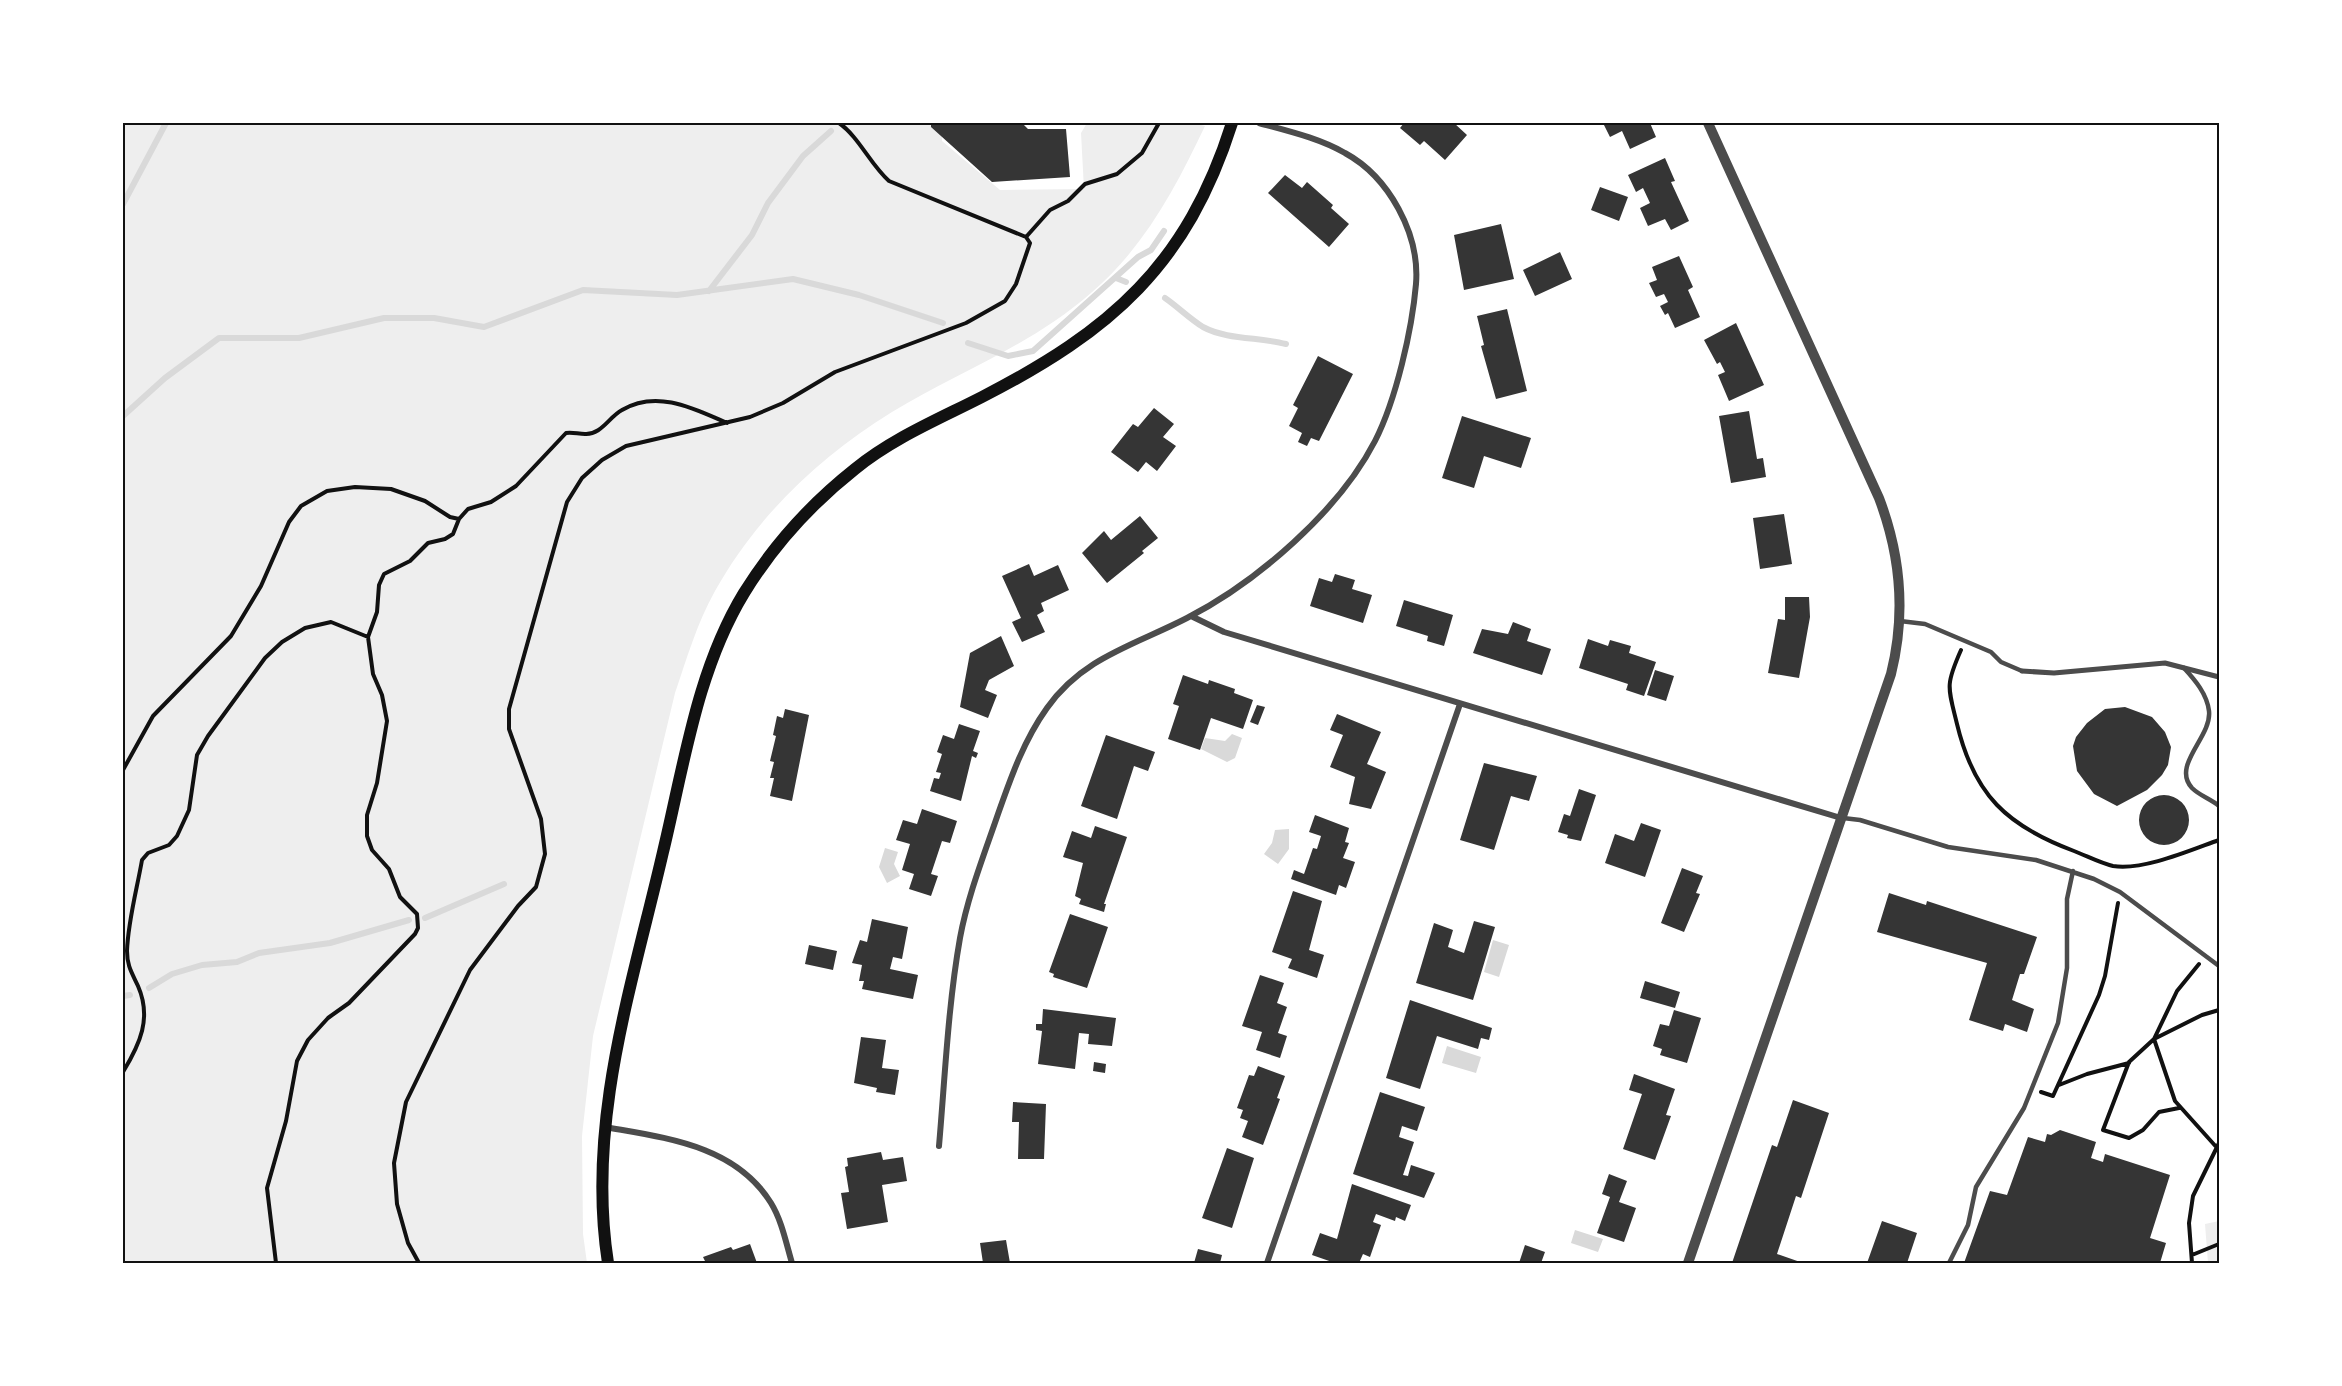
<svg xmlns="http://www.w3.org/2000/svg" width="2342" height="1386" font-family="'Noto Sans',sans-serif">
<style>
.green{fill:#eee}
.water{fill:#d9d9d9}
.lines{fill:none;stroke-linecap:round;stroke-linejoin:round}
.stream{stroke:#d9d9d9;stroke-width:6}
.building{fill:#353535}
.path{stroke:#111;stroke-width:4}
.service{stroke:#4c4c4c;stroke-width:4.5}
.pedestrian{stroke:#4c4c4c;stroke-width:5}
.minor{stroke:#4c4c4c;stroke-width:6}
.tertiary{stroke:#4c4c4c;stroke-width:10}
.secondary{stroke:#111;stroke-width:12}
.neatline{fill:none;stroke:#111;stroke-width:2}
</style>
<rect width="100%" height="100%" fill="#fff"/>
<path class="green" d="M123,123H942V141L1000,190L1084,189L1081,133L1087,123H1194L1205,126C1176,187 1144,248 1091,293C1032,345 958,372 892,412C819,457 757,516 715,591C697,623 687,658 675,693L593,1036L582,1136L583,1234L587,1263H123Z
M2219,1221V1263H2208L2205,1224Z"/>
<path class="water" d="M1232,734L1242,738L1235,758L1227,762L1201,749L1205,738L1225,741Z
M1289,829V849L1278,864L1264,854L1272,843L1275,830Z
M885,848L898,852L894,864L900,876L887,883L879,867Z
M1493,940L1509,945L1499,977L1484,972Z
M1447,1046L1481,1057L1476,1073L1442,1063Z
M1575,1230L1603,1239L1598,1252L1571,1243Z"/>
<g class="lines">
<path class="stream" d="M123,204L166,123
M1116,278L1126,282
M709,291L752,235L768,203L803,156L831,131
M1165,298C1178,307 1190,319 1203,327C1227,340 1260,337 1286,344
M968,343L1008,356L1033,351L1138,257L1151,250L1164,231
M123,416L165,378L219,338H299L384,318H434L484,327L583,290L677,295L793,279L859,295L943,323
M425,918L504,884
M149,988L172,974L202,965L237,962L259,953L330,943L409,920
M123,996L130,995"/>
</g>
<path class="building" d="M931,123H1022L1028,129H1066L1070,177L992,182L931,127Z
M1404,123H1454L1467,135L1445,160L1424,141L1420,145L1400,128Z
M1603,123H1650L1656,137L1630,149L1622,131L1610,137Z
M1665,158L1675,181L1671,182L1689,221L1671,230L1665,219L1648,226L1640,208L1650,203L1643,188L1636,192L1628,175Z
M1285,175L1302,188L1307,182L1333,205L1331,208L1349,224L1329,247L1268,193Z
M1600,187L1628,197L1619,221L1591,210Z
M1501,224L1514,279L1464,290L1454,235Z
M1560,252L1572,279L1535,296L1523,270Z
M1679,256L1693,287L1688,290L1700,317L1675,328L1668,313L1665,315L1660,306L1668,302L1664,294L1656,297L1649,283L1657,280L1652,267Z
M1507,309L1527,391L1496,399L1481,346L1484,345L1477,316Z
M1736,323L1764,385L1729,401L1718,375L1725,372L1720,362L1717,364L1704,340Z
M1318,356L1353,374L1319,441L1311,438L1307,446L1298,442L1302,433L1289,426L1298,408L1293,405Z
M1154,408L1174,424L1163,437L1176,446L1157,471L1146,462L1138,472L1111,452L1133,424L1138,427Z
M1749,411L1757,459L1763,458L1766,477L1731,483L1719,416Z
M1462,416L1531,438L1521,468L1484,456L1474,488L1442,478Z
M1784,514L1792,564L1760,569L1753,518Z
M1140,516L1158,538L1142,551L1144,553L1107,583L1082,553L1104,531L1111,540Z
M1029,564L1034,576L1058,565L1069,590L1041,603L1044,611L1037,615L1045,632L1022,642L1012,622L1021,618L1002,576Z
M1335,574L1355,580L1352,589L1372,595L1363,623L1310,606L1319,578L1332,582Z
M1785,597H1809L1810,617L1799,678L1768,673L1778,619L1785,620Z
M1404,600L1453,615L1444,646L1427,641L1428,636L1396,626Z
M1513,622L1531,629L1527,641L1551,649L1542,675L1473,653L1482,629L1508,634Z
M1001,636L1014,666L989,680L985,690L997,695L988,718L960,707L970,653Z
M1588,639L1608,646L1610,640L1631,646L1629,653L1656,662L1644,696L1626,690L1628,684L1579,668Z
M1655,670L1674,676L1666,701L1647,695Z
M1183,675L1208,684L1209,680L1235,689L1234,693L1253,700L1243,729L1211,718L1200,750L1168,739L1179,706L1173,704Z
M1257,705L1265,707L1258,725L1250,722Z
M2125,707L2152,717L2165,732L2171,747L2168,765L2162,775L2147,790L2117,806L2094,794L2077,771L2073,746L2076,737L2087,723L2105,709Z
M785,709L809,715L792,801L770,796L774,778H770L774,762L770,761L776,736L773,735L777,716L783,718Z
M1337,714L1381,732L1367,764L1386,772L1371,809L1349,804L1355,777L1330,767L1343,735L1330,730Z
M959,724L980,731L973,751L978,753L976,758L972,756L961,801L930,791L934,778L939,779L941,773L936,772L942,754L937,752L943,735L954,739Z
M1106,735L1155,752L1148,771L1134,766L1117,819L1081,806Z
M1484,763L1537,776L1529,801L1511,796L1494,850L1460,840Z
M1579,789L1596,795L1581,841L1567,838L1568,835L1558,832L1564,814L1570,816Z
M2139 820a25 25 0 1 1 50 0a25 25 0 1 1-50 0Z
M922,809L957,821L950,843L942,841L931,874L938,876L931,896L909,889L914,874L902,870L910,844L896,840L903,820L917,824Z
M1315,815L1349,828L1345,842L1349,843L1343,858L1355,862L1346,888L1339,885L1336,895L1291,879L1294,870L1304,874L1313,848L1317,849L1321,836L1309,832Z
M1641,823L1661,830L1645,877L1605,863L1615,834L1634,841Z
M1095,826L1127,837L1104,904H1106L1104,912L1079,904L1081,899L1075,896L1083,863L1063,857L1072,831L1091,838Z
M1682,868L1703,876L1696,893L1700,894L1684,932L1661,923Z
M1293,891L1322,901L1309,950L1324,955L1317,978L1288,968L1292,959L1272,952Z
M1889,893L1926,905L1927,901L2037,937L2024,974H2020L2012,1000L2034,1009L2027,1032L2005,1024L2003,1031L1969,1020L1987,963L1877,932Z
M1070,914L1108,927L1087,988L1053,977L1054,974L1049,972Z
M872,919L908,927L902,959L893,957L890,969L918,975L913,999L862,989L864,981H859L862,965L852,963L860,940L867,942Z
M1474,921L1495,927L1473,1000L1416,983L1434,923L1453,930L1448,947L1464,953Z
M809,945L837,951L833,970L805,964Z
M1260,975L1284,983L1277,1003L1287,1007L1278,1033L1287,1036L1280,1058L1256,1050L1262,1032L1242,1026Z
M1645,981L1680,992L1675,1008L1640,998Z
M1410,1000L1492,1028L1489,1040L1481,1038L1478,1049L1437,1036L1420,1089L1386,1078Z
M1043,1009L1116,1018L1112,1046L1088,1044L1089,1034L1079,1033L1075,1069L1038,1064L1042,1031L1036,1030V1024H1042Z
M1674,1010L1701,1018L1687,1063L1660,1055L1662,1049L1653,1046L1660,1024L1669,1026Z
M861,1037L886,1040L882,1068L899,1070L895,1095L876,1092L877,1088L854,1083Z
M1094,1062L1106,1064L1105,1073L1093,1071Z
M1258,1066L1285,1076L1277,1098L1280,1099L1263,1145L1242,1137L1248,1121L1240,1118L1243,1110L1237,1108L1249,1075L1254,1076Z
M1634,1074L1675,1089L1666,1115L1671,1116L1655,1160L1623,1149L1642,1094L1629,1090Z
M1380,1092L1425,1107L1417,1131L1402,1126L1399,1137L1414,1142L1403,1175L1408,1176L1411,1165L1435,1173L1424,1198L1353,1174Z
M1793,1100L1829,1113L1801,1198L1796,1196L1777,1254L1803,1263H1732L1772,1145L1777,1147Z
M1013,1102L1046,1104L1044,1159H1018L1019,1122H1012Z
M2060,1130L2096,1142L2091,1158L2103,1162L2105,1154L2170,1175L2150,1238L2166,1243L2160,1263H1964L1990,1191L2007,1195L2028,1137L2045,1142L2047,1134L2051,1135Z
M1227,1148L1254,1158L1232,1228L1202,1218Z
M881,1152L883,1160L903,1157L907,1181L882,1185L888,1222L847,1229L841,1193L849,1192L845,1167L848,1166L847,1158Z
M1609,1174L1627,1181L1619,1202L1636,1208L1624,1242L1597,1233L1610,1197L1602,1194Z
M1352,1184L1411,1205L1405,1221L1396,1217L1395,1221L1376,1214L1373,1222L1381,1225L1370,1257L1363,1254L1359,1263H1335L1312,1255L1320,1233L1337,1239Z
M1882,1221L1917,1233L1907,1263H1867Z
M1006,1240L1010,1263H983L980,1243Z
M750,1244L757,1263H706L703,1257L731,1247L733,1250Z
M1525,1245L1545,1252L1541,1263H1519Z
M1198,1249L1222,1255L1220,1263H1194Z"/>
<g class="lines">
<path class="path" d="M1026,237L1050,210L1068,201L1085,184L1117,174L1142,153L1159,123
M368,637L377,612L379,585L384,574L410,561L428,543L445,539L453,534L459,519
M1961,650C1945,686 1948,687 1957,724C1974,795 2007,826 2074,851C2087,856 2100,863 2113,866C2143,871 2191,850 2219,840
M123,770L153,716L231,636L261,586L289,522L301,506L327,491L355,487L391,489L425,501L450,517L459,519L468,509L491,502L516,486L566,433C573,432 578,434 585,434C601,435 609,417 622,410C657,389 695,409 727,423
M2154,1039L2175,1101L2219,1150
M2154,1039L2202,1015L2219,1010
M123,1072C140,1044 152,1018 138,986C132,973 127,966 127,951C128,921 137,889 142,860L148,853L169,845L177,836L189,810L197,755L208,736L265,658L282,642L305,628L331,622L368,637L373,674L382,695L387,721L377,783L367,815V836L372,850L389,869L400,897L417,914L418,928L415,934L349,1003L328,1018L308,1040L297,1061L286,1121L267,1188L276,1263
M2059,1085L2087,1074L2129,1063
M2041,1092L2053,1096L2099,995L2105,976L2118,903
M2179,1108L2159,1112L2143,1130L2129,1138L2103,1130L2129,1062L2154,1039L2177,991L2199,964
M2192,1255L2219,1244
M419,1263L408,1243L397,1204L394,1163L406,1102L470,970L518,906L536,887L545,854L541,819L509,729V709L567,502L582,478L602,460L626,446L750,417L783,403L835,372L966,323L1005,301L1016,284L1030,243L1026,237L889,181C870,164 859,137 839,123
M2192,1263L2189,1223L2193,1196L2219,1143"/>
<path class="service" d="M1900,621L1925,624L1991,652L2001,662L2022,671
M2184,668C2195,680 2207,694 2209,711C2212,737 2171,765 2192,788C2200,796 2211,799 2219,806
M1843,818L1860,820L1948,847L2036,860L2094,879L2120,892L2219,966
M1949,1263L1968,1225L1976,1187L2024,1108L2058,1023L2067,968V899L2073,871"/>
<path class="pedestrian" d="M2022,671L2054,673L2165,663L2219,677"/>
<path class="minor" d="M1191,616L1224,632L1841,818
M605,1127C666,1138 735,1145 771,1203C782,1221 786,1243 792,1263
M939,1146C945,1077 948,1006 960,938C968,895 984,855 998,814C1011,777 1024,740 1047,708C1083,657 1135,645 1187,618C1257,582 1339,511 1375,441C1396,400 1412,330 1416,284C1420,234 1389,177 1345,153C1319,138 1288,131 1259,123
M1267,1263L1460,704"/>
<path class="tertiary" d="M1688,1263L1891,674C1906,614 1901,556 1879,498L1708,123"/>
<path class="secondary" d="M608,1263C586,1123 632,986 663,852C684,765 697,670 744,593C773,546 812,503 855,469C893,438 939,419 982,397C1111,331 1187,265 1232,123"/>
</g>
<rect width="2342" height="1386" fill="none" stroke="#ffffff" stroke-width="249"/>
<rect x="124" y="124" width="2094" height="1138" class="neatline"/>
</svg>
